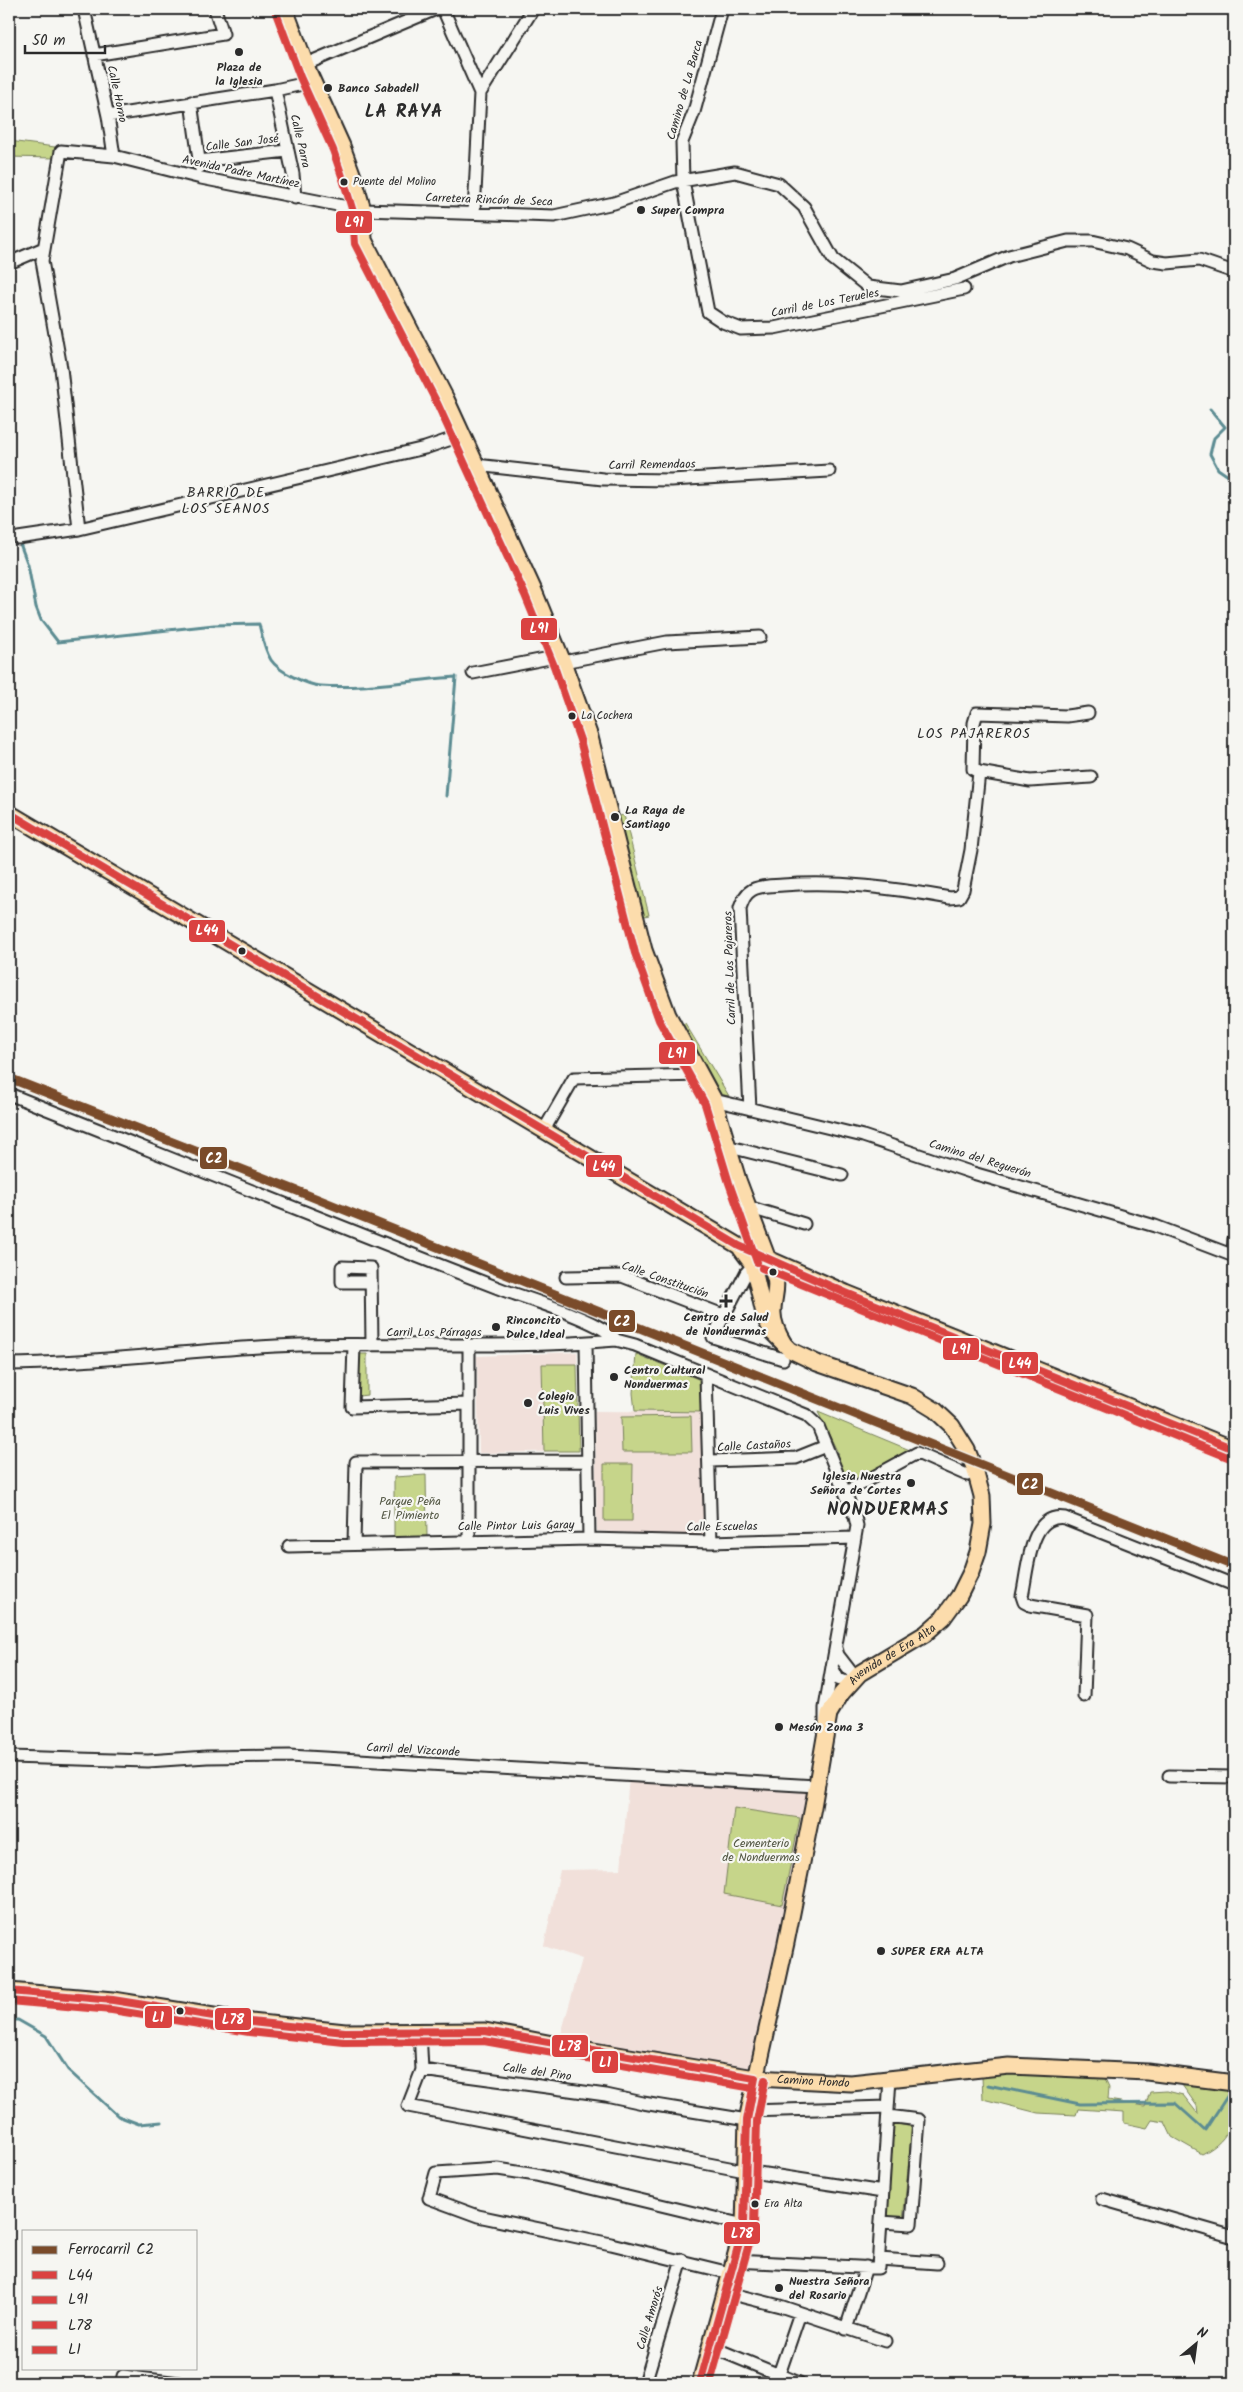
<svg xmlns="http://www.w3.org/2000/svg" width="1243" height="2392" font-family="Kalam,sans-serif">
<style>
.built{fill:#f1e0da}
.green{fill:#c6d58a;stroke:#78805a}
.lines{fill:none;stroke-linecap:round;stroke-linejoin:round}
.stream{stroke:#5c8c92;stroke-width:3}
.minor-casing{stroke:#2b2b2b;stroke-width:15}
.major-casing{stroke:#2b2b2b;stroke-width:19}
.minor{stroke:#f6f6f2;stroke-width:11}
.major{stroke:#fcdcac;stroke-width:15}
.bus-1-casing{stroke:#f6f6f2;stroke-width:11}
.bus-2-casing{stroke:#f6f6f2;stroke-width:11}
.bus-3-casing{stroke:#f6f6f2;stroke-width:11}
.bus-4-casing{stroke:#f6f6f2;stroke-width:11}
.bus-1{stroke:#da4241;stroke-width:8}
.bus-2{stroke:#da4241;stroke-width:8}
.bus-3{stroke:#da4241;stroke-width:8}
.bus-4{stroke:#da4240;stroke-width:8}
.rail-1-casing{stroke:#f6f6f2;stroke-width:12}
.rail-1{stroke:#7a4b2a;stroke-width:9}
.poi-dot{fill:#2b2b2b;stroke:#f6f6f2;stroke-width:2}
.labels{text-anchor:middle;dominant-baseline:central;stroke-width:4.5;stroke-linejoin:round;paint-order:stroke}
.bus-label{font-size:11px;fill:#2b2b2b;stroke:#f6f6f2;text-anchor:start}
.poi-label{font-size:12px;font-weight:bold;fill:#2b2b2b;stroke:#f6f6f2;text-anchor:start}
.street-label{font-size:12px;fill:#2b2b2b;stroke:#f6f6f2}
.park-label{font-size:12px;fill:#525643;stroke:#f6f6f2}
.neighbourhood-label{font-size:14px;letter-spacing:1px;fill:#2b2b2b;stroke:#f6f6f2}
.district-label{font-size:18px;font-weight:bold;letter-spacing:1px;fill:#2b2b2b;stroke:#f6f6f2}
.line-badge{stroke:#f6f6f2;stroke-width:2}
.badge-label{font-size:14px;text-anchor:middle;font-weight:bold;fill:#fff}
</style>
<rect width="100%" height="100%" fill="#f6f6f2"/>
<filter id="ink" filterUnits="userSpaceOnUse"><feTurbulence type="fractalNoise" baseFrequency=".02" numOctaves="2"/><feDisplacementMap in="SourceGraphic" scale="10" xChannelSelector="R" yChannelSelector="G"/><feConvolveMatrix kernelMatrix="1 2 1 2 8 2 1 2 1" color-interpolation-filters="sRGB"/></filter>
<g filter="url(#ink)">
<path class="built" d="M577,1352L579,1451L479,1453L477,1356Z
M595,1411L703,1412L708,1537L597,1531Z
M629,1777L816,1789L755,2078L558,2045L582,1959L544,1946L560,1870L621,1869Z"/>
<path class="green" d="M9,141L55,147L54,158L9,157Z
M624,815L649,915L641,917L615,817Z
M685,1023L729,1096L719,1094L678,1025Z
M358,1354H367V1395L359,1396Z
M636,1354L703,1381V1412L635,1411L633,1393Z
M542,1364H577L579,1451H544Z
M818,1412L917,1453L846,1492L832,1460L838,1453Z
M691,1416L692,1452H622L621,1417Z
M604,1464H633L632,1521H604Z
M426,1475L427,1538L394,1539V1477Z
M734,1808L800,1818L782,1905L724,1894Z
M1000,2072H1032L1067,2077L1077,2073L1103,2074L1109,2087L1108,2100L1145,2106L1150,2092L1167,2091L1183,2095L1198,2114L1197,2106L1182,2085L1183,2079L1234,2085C1234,2117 1234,2138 1202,2154L1172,2137L1165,2122L1152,2120L1147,2128L1124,2123V2112L1078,2109L1076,2115L1038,2113L983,2099L982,2077Z
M894,2123L912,2127L903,2221L886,2218Z"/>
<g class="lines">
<path class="stream" d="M1210,409L1225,427L1214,438L1210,454L1218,469L1234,480
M19,541L28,565L36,607L41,620L58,642L214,625L259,624C262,636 264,649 271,660C279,672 307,685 321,686C365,689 412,680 456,677L446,796
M9,2020H18L46,2036L68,2070L118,2116L139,2124L162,2122
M988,2085L1080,2104L1175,2103L1205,2130L1228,2095L1234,2093"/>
<g class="minor-casing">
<path id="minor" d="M84,9L108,116L114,156
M443,9L480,93L474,213
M722,9L694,112L682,142L683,181L708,312L723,322L741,329L774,328L964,289
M94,55L223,34L215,9
M306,64L436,9
M275,90L293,174L295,198
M480,93L533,9
M191,102L200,167
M108,116L275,90L312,82
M199,161L287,151
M9,263L44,248
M463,435L425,448L79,529L61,368L42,261L61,151L114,156L201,178L363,210L554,216L614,203L675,182L735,172L779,184L804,207L833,259L868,287L901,291L955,279L1009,256L1068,241H1092L1127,249L1153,261L1167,263L1199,260L1234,272
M476,465L603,479L671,480L829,471
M18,538L79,529
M563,662L667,642L760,637
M473,673L560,656
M979,772L1030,781L1091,777
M9,1094C175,1160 340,1227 506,1291C529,1299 604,1322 616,1340
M714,1100L863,1136L973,1173L1155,1226L1234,1256
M750,1109L740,908C743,900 745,894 752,890C761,885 773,886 783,885C840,881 894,888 950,898L959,897L963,890L971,850L979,772L973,769L974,723L977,713L1067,716L1088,713
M544,1130L574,1078L700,1075
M730,1147L842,1175
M748,1207L804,1224
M1233,1255L1234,1239
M753,1265L746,1273L713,1337L783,1359
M566,1277L622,1276L723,1315
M371,1282H342V1267L371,1268L372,1345
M586,1343L589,1539
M354,1345L352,1407L469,1404
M9,1364C106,1363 202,1348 299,1345C405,1343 510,1349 616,1340L635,1345L806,1415L818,1426L855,1517L857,1526L832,1667L838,1679L849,1683
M706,1375L711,1542
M710,1461L796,1458L826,1446
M846,1492L917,1453L967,1475
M469,1541V1346
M354,1544L356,1462L588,1461
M289,1546L589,1539L711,1542L855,1538
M836,1648L838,1655L855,1677
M1084,1696L1087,1615L1030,1605L1024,1602L1022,1596C1028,1571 1029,1512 1065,1518L1234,1585
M825,1722V1708L832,1667
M9,1757L148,1761L207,1757L289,1756L816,1786
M1169,1776L1234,1777
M420,2030L422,2070L606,2095L643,2103L747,2120
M422,2070L408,2106L745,2171L883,2192
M749,2111L888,2107
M1102,2199L1234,2237
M881,2222L911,2224L919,2120L888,2116
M879,2259L937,2263
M734,2261L878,2268L890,2078
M730,2273L611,2244L478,2216L429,2198L436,2173L498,2169L536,2175L744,2225
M724,2292L780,2306L885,2341
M846,2329L866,2267
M709,2346L799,2383
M122,2383L123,2376L179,2383
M645,2383L682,2260
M776,2383L800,2313"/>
</g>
<g class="major-casing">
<g id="major">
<path d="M285,9L309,73L342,146L354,179L363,210L364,240L446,399L534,591L563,662L590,737L644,950L668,1015L714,1100L738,1180L775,1278C778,1289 773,1299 773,1310C772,1322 778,1334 784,1344"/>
<path d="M9,813L739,1246L846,1293L1234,1449"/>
<path id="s1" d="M9,1991L113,2000L251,2022L345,2032L485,2031L558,2045L755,2078L851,2083L1009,2066L1147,2072L1234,2083"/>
<path id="s2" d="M700,2383L744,2225L747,2120L786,1943L813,1807L829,1714L841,1694L860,1673L925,1634L943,1618L959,1596L971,1572L978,1552L983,1524L982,1496L975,1470L967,1450L952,1426L935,1410L912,1396L817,1363L790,1350L773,1333L765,1318L753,1265L741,1249"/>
</g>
</g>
<use href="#minor" class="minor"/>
<use href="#major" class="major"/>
<g class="bus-1-casing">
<path id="bus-1" d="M9,813L739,1246L846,1293L1234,1449"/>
</g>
<g class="bus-2-casing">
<path id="bus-2" d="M276,13L300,77L333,150L344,182L353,212L355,244L437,403L525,595L554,666L580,740L635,953L659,1020L705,1104L729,1183L757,1262
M762,1268L1230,1458"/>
</g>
<g class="bus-3-casing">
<path id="bus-3" d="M9,1991L113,2000L251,2022L345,2032L485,2031L755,2078
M700,2383L744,2225L747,2120L755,2078"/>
</g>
<g class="bus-4-casing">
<path id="bus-4" d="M9,2001L112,2010L249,2032L344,2042L484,2041L753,2088
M710,2383L754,2226L757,2121L765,2080"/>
</g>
<use href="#bus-1" class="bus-1"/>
<use href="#bus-2" class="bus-2"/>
<use href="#bus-3" class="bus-3"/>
<use href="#bus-4" class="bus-4"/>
<g class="rail-1-casing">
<path id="rail-1" d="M9,1078L295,1190L1234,1566"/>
</g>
<use href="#rail-1" class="rail-1"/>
</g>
</g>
<g class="poi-dot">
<circle cx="239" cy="52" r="5"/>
<circle cx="328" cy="88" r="5"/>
<circle cx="344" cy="182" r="4.5"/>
<circle cx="641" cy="210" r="5"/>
<circle cx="572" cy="716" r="4.5"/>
<circle cx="615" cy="817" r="5"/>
<circle cx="242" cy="951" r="4.5"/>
<circle cx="773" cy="1272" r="4.5"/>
<path d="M723.5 1293.5h5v5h5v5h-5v5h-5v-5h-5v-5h5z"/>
<circle cx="496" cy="1327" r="5"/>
<circle cx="614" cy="1377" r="5"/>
<circle cx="528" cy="1403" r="5"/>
<circle cx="911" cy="1483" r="5"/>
<circle cx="779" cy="1727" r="5"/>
<circle cx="881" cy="1951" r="5"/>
<circle cx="180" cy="2011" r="4.5"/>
<circle cx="755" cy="2204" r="4.5"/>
<circle cx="779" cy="2288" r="5"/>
</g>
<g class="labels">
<g class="bus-label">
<text x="353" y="182">Puente del Molino</text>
<text x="581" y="716">La Cochera</text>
<text x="764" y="2204">Era Alta</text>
</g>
<g class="poi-label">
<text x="239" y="67" text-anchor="middle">Plaza de<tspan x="239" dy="14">la Iglesia</tspan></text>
<text x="338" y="88">Banco Sabadell</text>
<text x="651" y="210">Super Compra</text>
<text x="625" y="810">La Raya de<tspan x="625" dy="14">Santiago</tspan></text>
<text x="726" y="1317" text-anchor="middle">Centro de Salud<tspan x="726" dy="14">de Nonduermas</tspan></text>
<text x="506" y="1320">Rinconcito<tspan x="506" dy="14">Dulce Ideal</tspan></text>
<text x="624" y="1370">Centro Cultural<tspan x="624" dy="14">Nonduermas</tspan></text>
<text x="538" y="1396">Colegio<tspan x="538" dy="14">Luis Vives</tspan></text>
<text x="901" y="1476" text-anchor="end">Iglesia Nuestra<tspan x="901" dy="14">Señora de Cortes</tspan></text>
<text x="789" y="1727">Mesón Zona 3</text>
<text x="891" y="1951">SUPER ERA ALTA</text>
<text x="789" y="2281">Nuestra Señora<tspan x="789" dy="14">del Rosario</tspan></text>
</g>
<g class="street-label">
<text transform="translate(685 90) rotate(-74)">Camino de La Barca</text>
<text transform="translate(117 94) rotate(78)">Calle Horno</text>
<text transform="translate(300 141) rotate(77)">Calle Parra</text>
<text transform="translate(242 143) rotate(-7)">Calle San José</text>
<text transform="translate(241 172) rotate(12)">Avenida Padre Martínez</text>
<text transform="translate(489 200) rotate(2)">Carretera Rincón de Seca</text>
<text transform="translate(825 303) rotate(-11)">Carril de Los Terueles</text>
<text transform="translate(652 465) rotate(-1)">Carril Remendaos</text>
<text transform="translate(730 968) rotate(-92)">Carril de Los Pajareros</text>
<text transform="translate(980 1159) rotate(17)">Camino del Reguerón</text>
<text transform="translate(665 1280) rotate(19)">Calle Constitución</text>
<text x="434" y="1332">Carril Los Párragas</text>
<text transform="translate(754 1446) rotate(-3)">Calle Castaños</text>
<text transform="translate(516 1526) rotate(-1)">Calle Pintor Luis Garay</text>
<text transform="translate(722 1527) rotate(-1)">Calle Escuelas</text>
<text stroke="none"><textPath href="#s2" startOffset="772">Avenida de Era Alta</textPath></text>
<text transform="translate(413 1750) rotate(3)">Carril del Vizconde</text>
<text transform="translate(537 2072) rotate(8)">Calle del Pino</text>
<text stroke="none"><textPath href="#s1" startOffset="811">Camino Hondo</textPath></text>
<text transform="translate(650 2318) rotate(-73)">Calle Amorós</text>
</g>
<g class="park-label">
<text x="410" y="1501">Parque Peña<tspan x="410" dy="14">El Pimiento</tspan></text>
<text x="761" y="1843">Cementerio<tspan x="761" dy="14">de Nonduermas</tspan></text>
</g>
<g class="neighbourhood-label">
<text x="226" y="493">BARRIO DE<tspan x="226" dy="16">LOS SEANOS</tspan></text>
<text x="974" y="734">LOS PAJAREROS</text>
</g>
<g class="district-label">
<text x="404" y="112">LA RAYA</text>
<text x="888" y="1510">NONDUERMAS</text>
</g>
</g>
<g class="line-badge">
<rect x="335" y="210" width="38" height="24" rx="5" fill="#da4241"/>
<rect x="520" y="617" width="38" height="24" rx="5" fill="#da4241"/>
<rect x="188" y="919" width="38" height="24" rx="5" fill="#da4241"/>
<rect x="658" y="1041" width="38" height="24" rx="5" fill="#da4241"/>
<rect x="199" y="1146" width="29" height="24" rx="5" fill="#7a4b2a"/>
<rect x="585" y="1154" width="38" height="24" rx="5" fill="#da4241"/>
<rect x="608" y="1309" width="28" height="24" rx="5" fill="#7a4b2a"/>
<rect x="942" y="1337" width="38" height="24" rx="5" fill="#da4241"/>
<rect x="1001" y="1351" width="38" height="24" rx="5" fill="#da4241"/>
<rect x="1016" y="1472" width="28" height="24" rx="5" fill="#7a4b2a"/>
<rect x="144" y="2005" width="29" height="24" rx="5" fill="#da4240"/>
<rect x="214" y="2007" width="38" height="24" rx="5" fill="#da4241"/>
<rect x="551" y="2034" width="38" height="24" rx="5" fill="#da4241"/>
<rect x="591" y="2050" width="28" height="24" rx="5" fill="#da4240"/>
<rect x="723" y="2221" width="38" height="24" rx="5" fill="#da4241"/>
</g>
<g class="badge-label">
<text x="354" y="227">L91</text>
<text x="539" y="633">L91</text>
<text x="207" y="935">L44</text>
<text x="677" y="1058">L91</text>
<text x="214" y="1163">C2</text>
<text x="604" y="1171">L44</text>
<text x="622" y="1326">C2</text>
<text x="961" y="1354">L91</text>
<text x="1020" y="1368">L44</text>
<text x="1030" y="1489">C2</text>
<text x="158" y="2022">L1</text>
<text x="233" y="2024">L78</text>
<text x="570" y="2051">L78</text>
<text x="605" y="2067">L1</text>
<text x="742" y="2238">L78</text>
</g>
<rect width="1243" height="2392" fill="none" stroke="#f6f6f2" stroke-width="30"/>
<rect x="15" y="15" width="1213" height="2362" fill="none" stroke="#2b2b2b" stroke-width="2" filter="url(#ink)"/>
<rect x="22" y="2230" width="175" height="140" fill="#f6f6f2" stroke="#a5a5a2"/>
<rect x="32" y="2246" width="25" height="8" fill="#7a4b2a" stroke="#a5a5a2"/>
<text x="68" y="2254" font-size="15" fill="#2b2b2b">Ferrocarril C2</text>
<rect x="32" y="2271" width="25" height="8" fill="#da4241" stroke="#a5a5a2"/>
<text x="68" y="2280" font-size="15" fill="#2b2b2b">L44</text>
<rect x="32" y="2296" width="25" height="8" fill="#da4241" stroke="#a5a5a2"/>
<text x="68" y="2304" font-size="15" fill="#2b2b2b">L91</text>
<rect x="32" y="2321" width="25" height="8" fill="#da4241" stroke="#a5a5a2"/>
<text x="68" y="2330" font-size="15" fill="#2b2b2b">L78</text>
<rect x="32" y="2346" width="25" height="8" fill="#da4240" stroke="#a5a5a2"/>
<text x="68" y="2354" font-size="15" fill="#2b2b2b">L1</text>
<g transform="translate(1196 2344) rotate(29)" stroke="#f6f6f2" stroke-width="4" paint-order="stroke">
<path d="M0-4L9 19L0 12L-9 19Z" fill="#2b2b2b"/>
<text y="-8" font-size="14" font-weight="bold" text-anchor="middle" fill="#2b2b2b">N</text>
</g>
<path d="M25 45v8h80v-8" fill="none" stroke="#2b2b2b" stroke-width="2.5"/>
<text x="32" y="45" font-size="15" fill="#2b2b2b" stroke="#f6f6f2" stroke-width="4" paint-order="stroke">50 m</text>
</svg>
